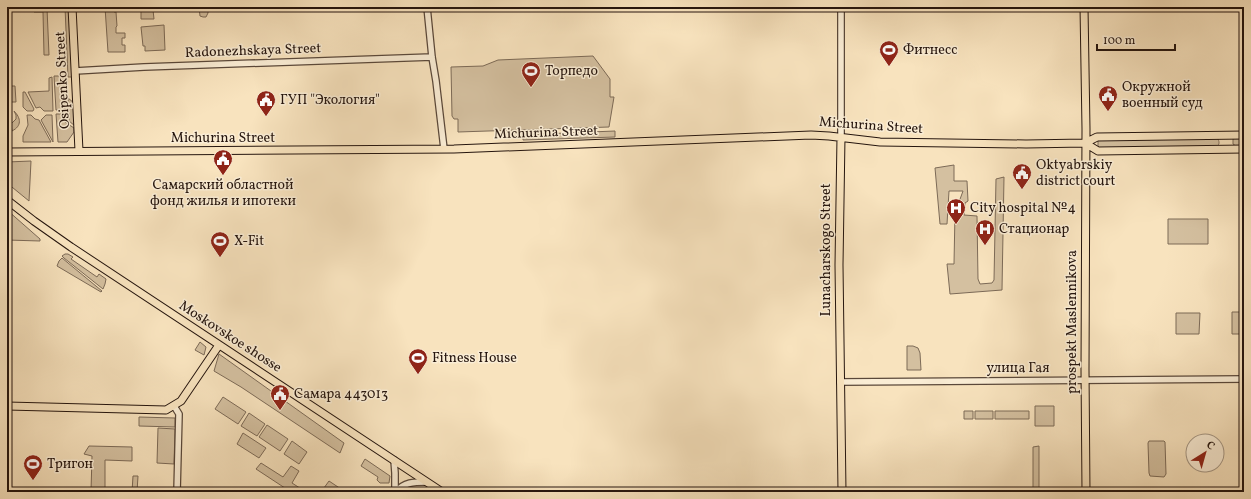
<svg xmlns="http://www.w3.org/2000/svg" width="1251" height="499" font-family="Vollkorn,serif">
<style>
.green{fill:#d4c0a0;stroke:#7c6a57}
.lines{fill:none;stroke-linecap:round;stroke-linejoin:round}
.minor-casing{stroke:#5a483a;stroke-width:8}
.major-casing{stroke:#25150e;stroke-width:9}
.minor{stroke:#faedd5;stroke-width:5.5}
.major{stroke:#f8e3be;stroke-width:7}
.labels{text-anchor:middle;dominant-baseline:central;stroke-width:3;stroke-linejoin:round;paint-order:stroke}
.poi-label{font-size:14px;fill:#25150e;stroke:#faedd5;text-anchor:start}
.street-label{font-size:14px;fill:#25150e;stroke:#faedd5}
</style>
<rect width="100%" height="100%" fill="#f8e3be"/>
<filter id="stains"><feTurbulence type="fractalNoise" baseFrequency=".005" numOctaves="4"/><feColorMatrix values="0 0 0 0 .2 0 0 0 0 .09 0 0 0 0 .02 0 0 0 .5 -.17"/></filter>
<radialGradient id="worn" r=".72"><stop offset=".6" stop-color="#630" stop-opacity="0"/><stop offset="1" stop-color="#630" stop-opacity=".3"/></radialGradient>
<path class="green" d="M65,7H71L74,77H68Z
M105,7H114V12H116L117,26L116,27V33H125V38H122V45H125V52H108Z
M147,7L151,8L153,10L154,19H141V11Z
M199,7H208V13L206,17H203L200,16Z
M47,8L49,55H44L43,12H34V9Z
M164,25L165,50L145,51V46H143L141,27Z
M593,56L610,79V97H614L609,127L458,132V119H454L452,116L451,67L483,66L498,60Z
M54,76H63L65,110H56Z
M52,77L53,111H44L40,107L36,108L28,92L49,91V78Z
M7,86H15L16,102H7Z
M23,92H25L34,109L33,111H27L23,107Z
M68,98L74,103L75,126L69,121Z
M14,111C21,118 22,126 12,131L11,124L16,119V115Z
M56,114H65V122L74,128V132L67,142H58Z
M27,115H31L35,119L39,120L51,142H23V136L28,125Z
M46,115H52L53,142L41,120Z
M615,131V137L523,140V137H516V135Z
M1244,137V146H1236L1233,144V139L1236,138Z
M1215,138L1218,139C1220,143 1219,145 1216,147L1098,148V140Z
M31,161L29,201L7,183V162Z
M954,165V181H967L968,201L965,203L964,215L977,216L978,279L980,284L992,283L994,280L996,179L1004,177L1002,290L950,294L947,264H954L955,213L963,191H949L947,224H940L935,168Z
M7,210L40,239V241L7,240Z
M1168,219H1208V244H1168Z
M65,254H68L73,257L71,259L97,277L99,274L106,279L105,284L103,289L64,258L62,256Z
M62,258L102,291L101,292L57,266L59,261Z
M1232,312H1244V334H1232Z
M1176,313H1200L1199,334H1176Z
M200,342L206,347L204,355L195,350Z
M907,346H913L918,348L920,353L921,370H907Z
M219,354L344,443L340,453L241,387L214,371Z
M223,397L246,412L238,424L215,409Z
M1035,406H1054V426H1035Z
M964,411H973V419H964Z
M975,411H993V419H975Z
M995,411H1029V419H995Z
M249,413L265,424L257,436L241,426Z
M139,417L175,418V427L139,426Z
M267,425L288,439L280,451L259,437Z
M158,428L175,429L174,464L157,463Z
M243,433L266,448L259,458L237,444Z
M292,441L307,452L299,464L284,454Z
M1149,441H1164L1165,442L1166,474L1164,477L1150,476L1149,473L1148,443Z
M89,446L132,447V461L105,460V492L91,491L92,456L84,454Z
M1039,446V492H1033V447Z
M365,459L390,476L389,483H380L377,480L378,477L361,466Z
M261,463L283,477L291,466L299,471L292,483L306,492H291L256,469Z
M133,476H138L137,492H132Z
M329,481L344,491V492H321Z"/>
<g class="lines">
<g class="minor-casing">
<path id="minor" d="M427,7L432,57L436,81L444,149
M75,71L144,67L432,57
M841,137V7
M840,382L1244,379
M174,406L179,414L177,492
M394,460L395,473V492
M396,492C404,482 414,482 426,482"/>
</g>
<g class="major-casing">
<path id="major" d="M72,7L79,151
M1084,7L1086,129L1085,370L1086,492
M841,137L839,265L842,492
M1085,143L1098,151L1244,149
M7,152L454,149L811,135L829,136L880,142L1026,144L1085,143L1097,137L1244,135
M7,200L34,221L71,247L442,492
M7,406L166,410L181,401L219,345"/>
</g>
<use href="#minor" class="minor"/>
<use href="#major" class="major"/>
</g>
<defs>
<g id="stadium-pin" transform="scale(1)"><path d="M0 17L-7.5 6A9.5 9.5 0 1 1 7.5 6Z" fill="#8f2418" stroke="#faedd5"/><path d="M0-5a6.5 5 0 1 0 0 10a6.5 5 0 1 0 0-10ZM-3.5-1.8h7v3.6h-7Z" fill="#fff"/></g>
<g id="civic-pin" transform="scale(1)"><path d="M0 17L-7.5 6A9.5 9.5 0 1 1 7.5 6Z" fill="#8f2418" stroke="#faedd5"/><path d="M-.6-6.5H3V-4.5H.6V-3L4-1V1h2V6H-6V1h2V-1L-.6-3ZM-1.2 2.5V6h2.4V2.5Z" fill="#fff"/></g>
<g id="hospital-pin" transform="scale(1)"><path d="M0 17L-7.5 6A9.5 9.5 0 1 1 7.5 6Z" fill="#8f2418" stroke="#faedd5"/><path d="M-5-5h3v3.5h4V-5h3V5h-3V1.5h-4V5h-3Z" fill="#fff"/></g>
</defs>
<g fill-rule="evenodd">
<use href="#stadium-pin" x="889" y="50"/>
<use href="#stadium-pin" x="531" y="71"/>
<use href="#civic-pin" x="1108" y="95"/>
<use href="#civic-pin" x="266" y="100"/>
<use href="#civic-pin" x="223" y="159"/>
<use href="#civic-pin" x="1022" y="173"/>
<use href="#hospital-pin" x="956" y="208"/>
<use href="#hospital-pin" x="985" y="229"/>
<use href="#stadium-pin" x="220" y="241"/>
<use href="#stadium-pin" x="418" y="358"/>
<use href="#civic-pin" x="280" y="394"/>
<use href="#stadium-pin" x="33" y="464"/>
</g>
<g class="labels">
<g class="poi-label">
<text x="903" y="50">Фитнесс</text>
<text x="545" y="71">Торпедо</text>
<text x="1122" y="87">Окружной<tspan x="1122" dy="16">военный суд</tspan></text>
<text x="280" y="100">ГУП "Экология"</text>
<text x="1036" y="165">Oktyabrskiy<tspan x="1036" dy="16">district court</tspan></text>
<text x="223" y="185" text-anchor="middle">Самарский областной<tspan x="223" dy="16">фонд жилья и ипотеки</tspan></text>
<text x="970" y="208">City hospital №4</text>
<text x="999" y="229">Стационар</text>
<text x="234" y="241">X-Fit</text>
<text x="432" y="358">Fitness House</text>
<text x="294" y="394">Самара 443013</text>
<text x="47" y="464">Тригон</text>
</g>
<g class="street-label">
<text transform="translate(253 51) rotate(-2)">Radonezhskaya Street</text>
<text transform="translate(63 80) rotate(-93)">Osipenko Street</text>
<text transform="translate(871 126) rotate(4)">Michurina Street</text>
<text transform="translate(546 133) rotate(-2)">Michurina Street</text>
<text x="223" y="138">Michurina Street</text>
<text transform="translate(826 250) rotate(-90)">Lunacharskogo Street</text>
<text transform="translate(1072 322) rotate(-90)">prospekt Maslennikova</text>
<text transform="translate(230 337) rotate(33)">Moskovskoe shosse</text>
<text x="1018" y="368">улица Гая</text>
</g>
</g>
<rect width="1251" height="499" fill="none" stroke="#f8e3be" stroke-width="24"/>
<rect x="8" y="8" width="1235" height="483" fill="none" stroke="#25150e" stroke-width="2"/>
<rect x="12" y="12" width="1227" height="475" fill="none" stroke="#25150e"/>
<g transform="translate(1205 453) rotate(37)"><circle r="19" fill="#faedd5" stroke="#a59785"/>
<path d="M0-3L7 15L0 10L-7 15Z" fill="#8f2418"/>
<text y="-6" font-size="11" font-weight="bold" text-anchor="middle" fill="#25150e">С</text>
</g>
<path d="M1097 44v6h78v-6" fill="none" stroke="#25150e" stroke-width="2"/>
<text x="1103" y="44" font-size="12" fill="#25150e" stroke="#faedd5" stroke-width="3" paint-order="stroke">100 m</text>
<rect width="100%" height="100%" filter="url(#stains)"/>
<rect width="100%" height="100%" fill="url(#worn)"/>
</svg>
